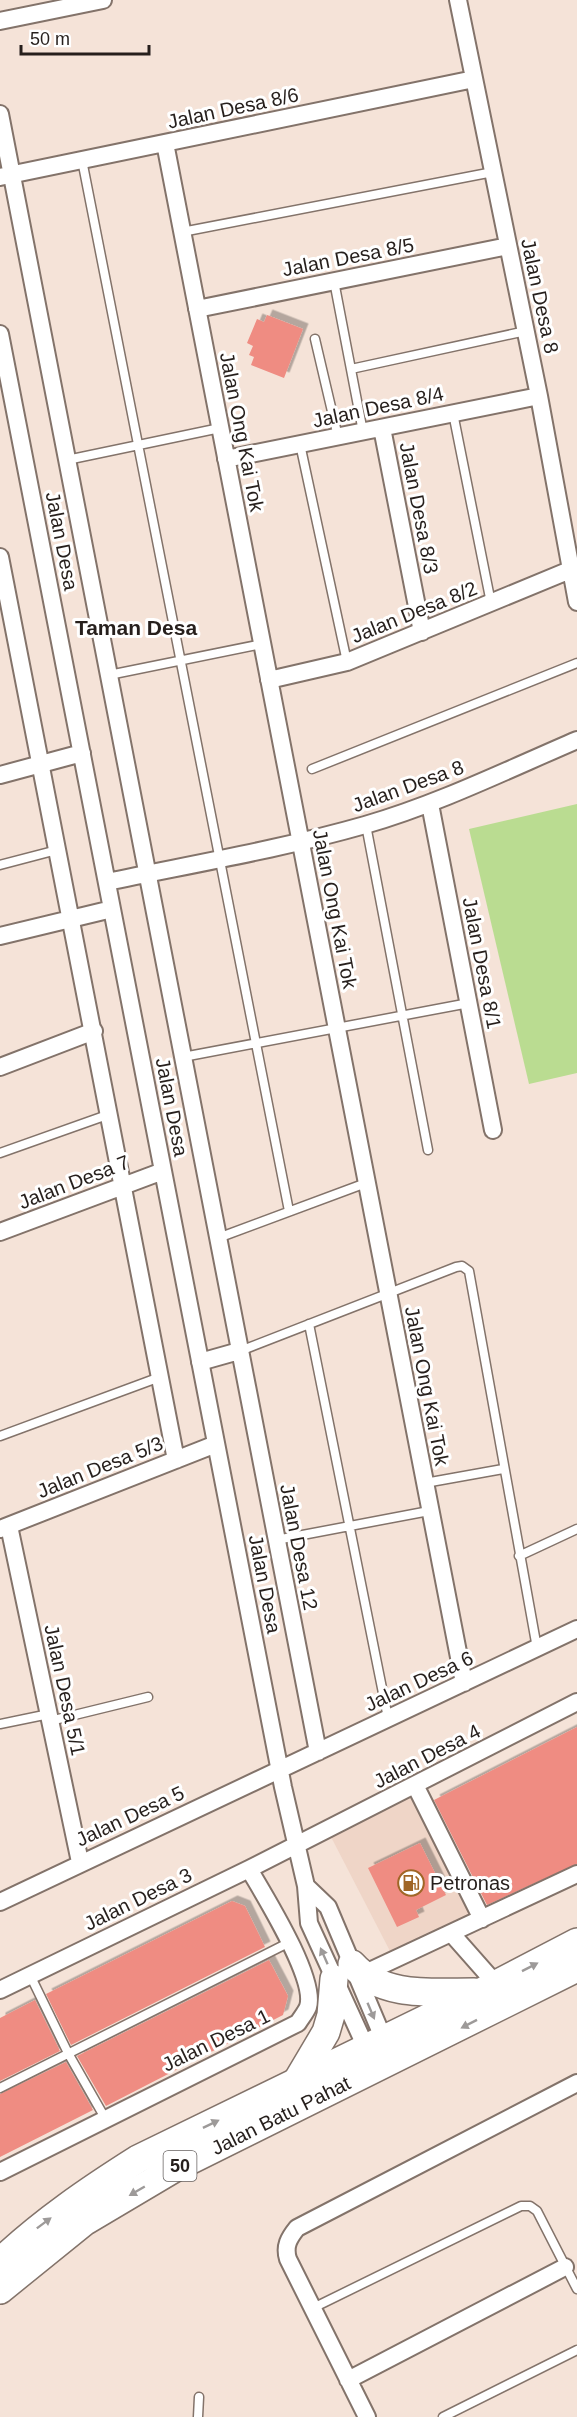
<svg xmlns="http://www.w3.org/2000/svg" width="577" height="2417" font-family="Helvetica,sans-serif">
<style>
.built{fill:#efd5c7}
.green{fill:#badc91}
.building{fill:#ef8c82;filter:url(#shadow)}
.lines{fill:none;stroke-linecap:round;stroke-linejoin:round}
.service-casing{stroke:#83736a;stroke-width:11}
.minor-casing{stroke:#83736a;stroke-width:20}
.trunk-casing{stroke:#83736a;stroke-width:30}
.service{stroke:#fff;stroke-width:8}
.minor{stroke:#fff;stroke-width:16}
.trunk{stroke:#fff;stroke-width:27}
.oneway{fill:#9d9a99}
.labels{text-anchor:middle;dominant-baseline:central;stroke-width:6;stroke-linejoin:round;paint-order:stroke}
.shield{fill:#fff;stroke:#676260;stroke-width:1.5}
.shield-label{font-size:18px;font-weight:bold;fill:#261f1c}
.street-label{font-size:20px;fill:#261f1c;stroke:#fff}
.poi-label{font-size:20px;fill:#261f1c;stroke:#fff;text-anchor:start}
.neighbourhood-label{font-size:21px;font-weight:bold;fill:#261f1c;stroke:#fff}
</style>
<defs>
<filter id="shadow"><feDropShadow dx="5.5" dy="-5.5" stdDeviation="0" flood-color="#0004"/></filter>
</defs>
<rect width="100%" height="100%" fill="#f5e3d8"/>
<path class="built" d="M411,1794L473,1916L392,1955L330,1835Z"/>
<path class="green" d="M577,804V1073L529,1084L469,829Z"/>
<path class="building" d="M267,315L303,329L284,378L251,365L254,357L249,355L253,346L247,343L257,319L264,322Z
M577,1727V1864L487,1905L434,1800Z
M420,1843L446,1895L416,1910L419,1917L397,1927L368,1868Z
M232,1901L245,1906L265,1947L71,2045L46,1994Z
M269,1960L288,1996L283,2015L106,2106L77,2056Z
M35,2000L60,2051L0,2081V2018Z
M66,2062L93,2110L0,2157V2094Z"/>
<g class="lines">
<g class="service-casing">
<path id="service" d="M82,160L289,1211
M182,232L493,172
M334,281L363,432
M315,339L338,437
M351,369L526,331
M453,413L491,603
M300,444L347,662
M67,460L220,428
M109,675L262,644
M312,769L577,663
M366,825L428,1150
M0,865L57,850
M183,1057L469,1003
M0,1153L110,1114
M218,1238L366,1183
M309,1324L388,1718
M240,1351L456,1267L462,1266L469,1271L537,1648
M0,1436L160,1377
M425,1483L503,1469
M276,1540L429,1511
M519,1556L577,1529
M50,1721L148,1697
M0,1724L49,1714
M30,1975L68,2053L105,2118
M0,2088L290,1942
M313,2308L521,2206H530L537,2211L577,2289
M198,2417L199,2397
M443,2417L577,2350"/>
</g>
<g class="minor-casing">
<path id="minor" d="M458,0L539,396L577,602
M0,21L103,0
M0,114L318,1752
M165,143L464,1683
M0,177L474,79
M197,309L508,246
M0,334L283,1787L306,1886L309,1923L369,2054
M382,428L422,632
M226,459L539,396
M0,557L176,1460
M269,680L347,662L570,570
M0,775L82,753
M430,804L493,1130
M107,882C193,864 281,849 365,825C438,804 507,770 577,740
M0,936L112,909
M0,1067L94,1031
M0,1232L163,1171
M200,1362L239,1351
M9,1526L80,1862
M0,1529L216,1444
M415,1785L482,1919
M306,1886L328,1907L387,2047
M0,1902L577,1629
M451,1933L496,1984
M361,1975L577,1874
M0,1990L249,1869L577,1702
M0,2172L298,2023C301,2018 306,2012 308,2007C317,1979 264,1895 249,1869
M348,2380L565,2267
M367,2417L288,2259C284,2246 289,2238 297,2228L577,2083"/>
</g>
<g class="trunk-casing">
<g id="trunk">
<path d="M352,1964C382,1998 432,1992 474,1992"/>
<path d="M297,2081L326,2032L331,2015L334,1979"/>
<path d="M0,2262C42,2222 89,2190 138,2159L483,1991L577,1942"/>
<path id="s1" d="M0,2290L84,2222L175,2168L577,1968"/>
</g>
</g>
<use href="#service" class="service"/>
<use href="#minor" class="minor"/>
<use href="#trunk" class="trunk"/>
</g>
<defs><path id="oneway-solid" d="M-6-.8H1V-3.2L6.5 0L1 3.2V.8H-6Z" transform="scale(1.5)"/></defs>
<g class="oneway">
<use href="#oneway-solid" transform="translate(324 1956) rotate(-114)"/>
<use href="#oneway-solid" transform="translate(530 1967) rotate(-27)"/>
<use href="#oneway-solid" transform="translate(371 2011) rotate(67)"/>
<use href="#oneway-solid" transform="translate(469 2024) rotate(153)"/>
<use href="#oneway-solid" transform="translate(211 2124) rotate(-26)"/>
<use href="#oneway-solid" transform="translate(137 2191) rotate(150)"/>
<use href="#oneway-solid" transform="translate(44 2223) rotate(-37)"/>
</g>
<defs>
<g id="fuel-ring" transform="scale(1.35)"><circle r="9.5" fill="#fff" stroke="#a06626" stroke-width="1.5"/><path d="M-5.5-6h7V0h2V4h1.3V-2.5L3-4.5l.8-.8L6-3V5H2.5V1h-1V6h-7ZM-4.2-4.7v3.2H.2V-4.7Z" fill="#a06626"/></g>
</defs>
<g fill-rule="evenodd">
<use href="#fuel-ring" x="411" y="1883"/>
</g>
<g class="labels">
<rect class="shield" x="163.5" y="2151" width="33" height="30" rx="4.5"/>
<g class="shield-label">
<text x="180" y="2166">50</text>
</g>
<g class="street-label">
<text transform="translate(233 108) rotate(-12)">Jalan Desa 8/6</text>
<text transform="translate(348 257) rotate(-11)">Jalan Desa 8/5</text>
<text transform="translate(540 296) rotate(78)">Jalan Desa 8</text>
<text transform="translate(378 407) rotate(-12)">Jalan Desa 8/4</text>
<text transform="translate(242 432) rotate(79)">Jalan Ong Kai Tok</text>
<text transform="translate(419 508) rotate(79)">Jalan Desa 8/3</text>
<text transform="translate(62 541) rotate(79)">Jalan Desa</text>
<text transform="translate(414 612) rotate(-22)">Jalan Desa 8/2</text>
<text transform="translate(408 786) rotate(-20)">Jalan Desa 8</text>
<text transform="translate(335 909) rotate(79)">Jalan Ong Kai Tok</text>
<text transform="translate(482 963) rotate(79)">Jalan Desa 8/1</text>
<text transform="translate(172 1107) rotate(79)">Jalan Desa</text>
<text transform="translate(74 1182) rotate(-21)">Jalan Desa 7</text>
<text transform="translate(427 1386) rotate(79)">Jalan Ong Kai Tok</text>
<text transform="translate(100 1467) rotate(-22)">Jalan Desa 5/3</text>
<text transform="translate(299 1547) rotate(79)">Jalan Desa 12</text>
<text transform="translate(265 1584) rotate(79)">Jalan Desa</text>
<text transform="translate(419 1681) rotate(-25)">Jalan Desa 6</text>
<text transform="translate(65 1690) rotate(78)">Jalan Desa 5/1</text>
<text transform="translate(427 1756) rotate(-27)">Jalan Desa 4</text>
<text transform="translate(130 1816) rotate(-25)">Jalan Desa 5</text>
<text transform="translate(138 1899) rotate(-26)">Jalan Desa 3</text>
<text transform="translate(216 2040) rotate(-26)">Jalan Desa 1</text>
<text stroke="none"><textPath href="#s1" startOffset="332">Jalan Batu Pahat</textPath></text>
</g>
<g class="poi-label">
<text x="430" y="1883">Petronas</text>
</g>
<g class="neighbourhood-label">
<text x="136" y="627">Taman Desa</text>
</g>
</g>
<path d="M21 45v9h128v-9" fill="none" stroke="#261f1c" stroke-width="3"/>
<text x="30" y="45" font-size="18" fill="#261f1c" stroke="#ffffff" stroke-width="4.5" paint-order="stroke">50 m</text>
</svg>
